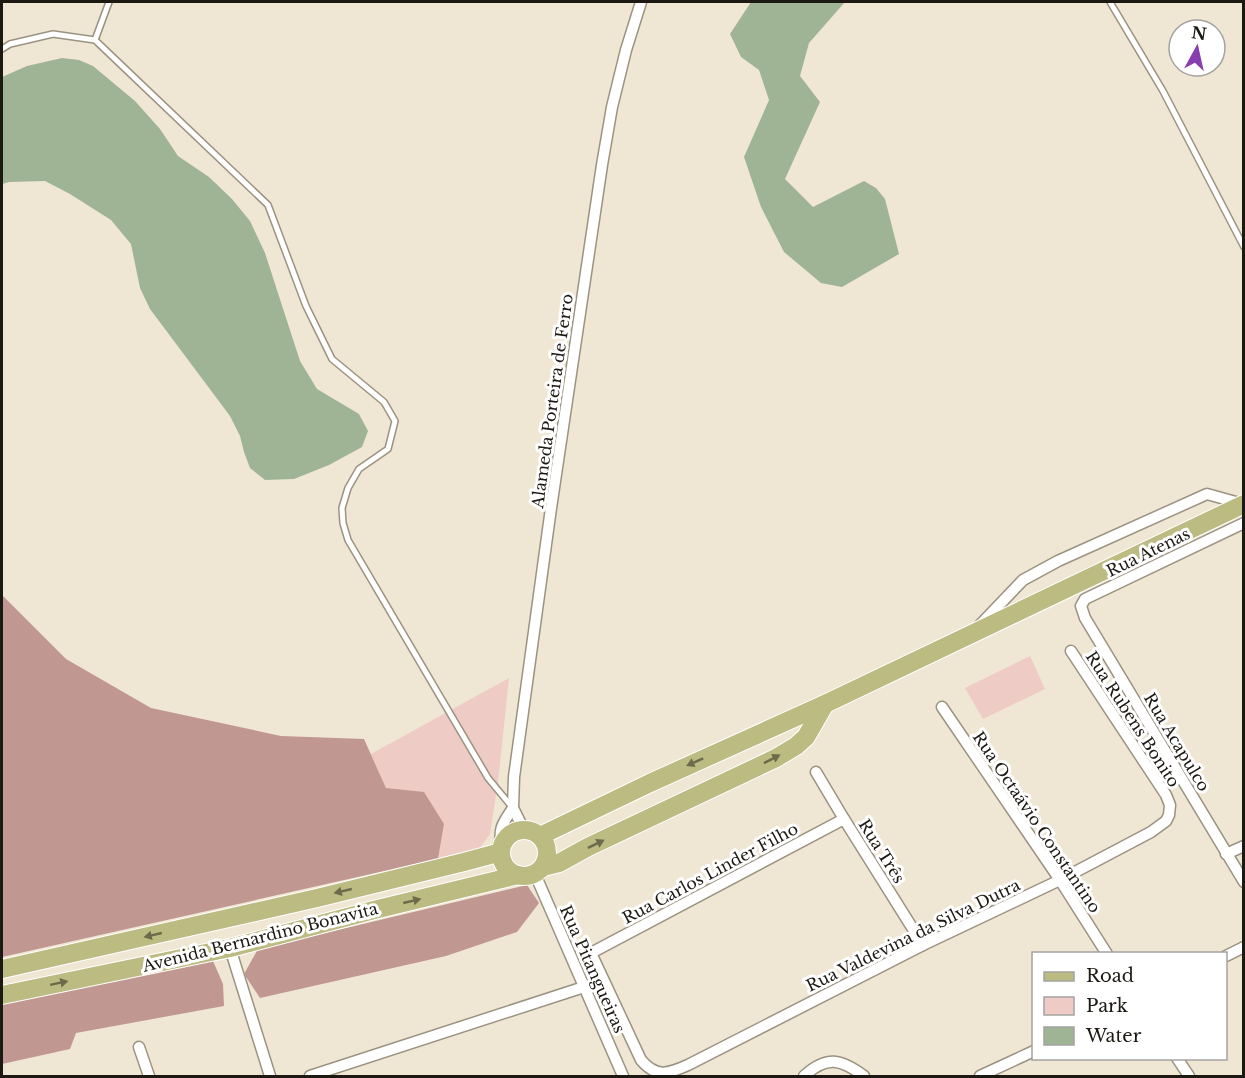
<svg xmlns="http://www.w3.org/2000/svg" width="1245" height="1078" viewBox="0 0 1245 1078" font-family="'Libre Baskerville',serif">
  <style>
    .green { fill: #eecbc4 }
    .forest { fill: #c19891 }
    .water { fill: #9fb494 }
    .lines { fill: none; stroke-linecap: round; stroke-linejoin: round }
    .lane-casing { stroke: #9b9382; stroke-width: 8 }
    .street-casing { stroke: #9b9382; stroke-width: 13 }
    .primary-casing { stroke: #fff; stroke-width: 20 }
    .lane { stroke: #fff; stroke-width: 5 }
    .street { stroke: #fff; stroke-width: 10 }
    .primary { stroke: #bbbb82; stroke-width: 18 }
    .oneway { fill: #6c6a4a }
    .labels { text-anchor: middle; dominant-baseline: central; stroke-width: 6; stroke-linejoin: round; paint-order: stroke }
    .street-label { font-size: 16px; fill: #1c1913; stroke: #fff }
  </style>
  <rect width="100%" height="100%" fill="#f0e6d4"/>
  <g class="green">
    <path d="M1030,656L1045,689L983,719L965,688Z"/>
    <path d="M509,678L498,782L490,834L479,849L438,859L444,824L386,788L371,754Z"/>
  </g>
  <g class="forest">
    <path d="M2,595L66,659L151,708L281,736L364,739L386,788L424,792L444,824L438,859L2,957Z"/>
    <path d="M527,885L539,903L517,932L446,956L260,998L244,974L258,949Z"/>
    <path d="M213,961L223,984L224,1006L76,1033L70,1049L2,1064V1004Z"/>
  </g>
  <g class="water">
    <path d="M751,2H845L809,43L800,76L820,102L785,179L813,207L864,181L876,188L885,199L899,254L842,287L821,283L784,252L761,207L744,157L769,100L759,70L741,57L730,34Z"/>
    <path d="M62,58L79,60L93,66L135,101L160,129L178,156L209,177L232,199L250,221L265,253L300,361L317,389L359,414L368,431L362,447L329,465L294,479L265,480L250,468L244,452L240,436L230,416L150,309L140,288L131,244L111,220L70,194L45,181L9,182L2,184V77L27,66Z"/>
  </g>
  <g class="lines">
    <defs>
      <g id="lane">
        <path d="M1110,2L1163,91L1244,247"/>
        <path d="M95,40L109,2"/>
        <path d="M2,49L10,44L53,34L95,40L268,205L306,306L332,359L384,402L395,421L388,449L359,469L348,488L342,508L343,523L348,540L488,778L512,807"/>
      </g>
      <g id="street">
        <path d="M1244,523L1085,599L1081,606L1085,618L1244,882"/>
        <path d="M980,625L1023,580L1058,561L1207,494L1243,504"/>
        <path d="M942,707L1060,880L1107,954"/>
        <path d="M816,772L844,819L923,945"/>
        <path d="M844,819L591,953L641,1060C656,1078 668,1074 688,1065L923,945L1060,880L1151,832L1166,821L1169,815L1170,805L1166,795L1071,651"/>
        <path d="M524,830L513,808L514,777L551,508L602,165L612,107L626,50L641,2"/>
        <path d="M502,848C498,829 502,824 513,808"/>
        <path d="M1226,854L1244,846"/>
        <path d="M535,874L623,1076"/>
        <path d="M230,948L270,1076"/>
        <path d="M1226,956L1244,947"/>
        <path d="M139,1047L149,1076"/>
        <path d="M1177,1058L1189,1076"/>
        <path d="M310,1076L584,987"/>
        <path d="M804,1076C827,1055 841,1059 864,1076"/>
        <path d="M980,1076L1034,1051"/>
      </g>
      <g id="primary">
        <circle cx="524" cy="853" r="23"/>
        <path d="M540,836L650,783L825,704L1244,504"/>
        <path d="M543,867L559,863L588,847L776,758L796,746L806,737L825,704"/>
        <path d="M2,969L317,898L464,862L501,852"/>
        <path d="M2,995L230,948L374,910L518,875"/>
      </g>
    </defs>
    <use href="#lane" class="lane-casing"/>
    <use href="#street" class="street-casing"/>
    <use href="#primary" class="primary-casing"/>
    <use href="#lane" class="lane"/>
    <use href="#street" class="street"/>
    <use href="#primary" class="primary"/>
  </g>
  <defs><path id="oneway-solid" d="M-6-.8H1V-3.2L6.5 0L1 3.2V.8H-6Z" transform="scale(1.5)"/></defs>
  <g class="oneway">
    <use href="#oneway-solid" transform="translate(772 759) rotate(-27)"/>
    <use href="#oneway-solid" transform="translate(695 762) rotate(156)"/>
    <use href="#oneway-solid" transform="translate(596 844) rotate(-26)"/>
    <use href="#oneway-solid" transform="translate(343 891) rotate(167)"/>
    <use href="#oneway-solid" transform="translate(412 901) rotate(-13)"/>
    <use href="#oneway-solid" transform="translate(153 935) rotate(167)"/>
    <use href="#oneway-solid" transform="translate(59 983) rotate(-12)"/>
  </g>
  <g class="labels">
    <g class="street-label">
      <text transform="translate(552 401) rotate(-82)">Alameda Porteira de Ferro</text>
      <text transform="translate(1148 552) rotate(-26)">Rua Atenas</text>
      <text transform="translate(1133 719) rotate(57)">Rua Rubens Bonito</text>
      <text transform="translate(1177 742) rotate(59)">Rua Acapulco</text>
      <text transform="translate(1037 822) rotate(56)">Rua Octaávio Constantino</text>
      <text transform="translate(882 851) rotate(58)">Rua Três</text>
      <text transform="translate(710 873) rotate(-28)">Rua Carlos Linder Filho</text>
      <text transform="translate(913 935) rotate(-26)">Rua Valdevina da Silva Dutra</text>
      <text transform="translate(260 937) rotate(-14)">Avenida Bernardino Bonavita</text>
      <text transform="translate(593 969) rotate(66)">Rua Pitangueiras</text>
    </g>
  </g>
  <rect width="1245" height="1078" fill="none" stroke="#1c1913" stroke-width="6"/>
  <rect x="1032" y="952" width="195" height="108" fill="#ffffff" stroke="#a4a3a1" stroke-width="1.5"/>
  <rect x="1044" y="972" width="30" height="9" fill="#bbbb82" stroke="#a4a3a1" stroke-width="1.5"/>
  <text x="1086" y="982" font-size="18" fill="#1c1913">Road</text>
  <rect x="1044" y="997" width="30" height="18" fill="#eecbc4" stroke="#a4a3a1" stroke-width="1.5"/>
  <text x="1086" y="1012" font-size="18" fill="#1c1913">Park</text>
  <rect x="1044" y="1027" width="30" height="18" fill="#9fb494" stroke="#a4a3a1" stroke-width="1.5"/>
  <text x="1086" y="1042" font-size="18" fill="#1c1913">Water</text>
  <g transform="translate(1197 48) rotate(8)"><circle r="28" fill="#ffffff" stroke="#a4a3a1" stroke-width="1.5"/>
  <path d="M0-4.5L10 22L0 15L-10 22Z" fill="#893eaf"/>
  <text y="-9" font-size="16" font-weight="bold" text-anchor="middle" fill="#1c1913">N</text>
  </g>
</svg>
